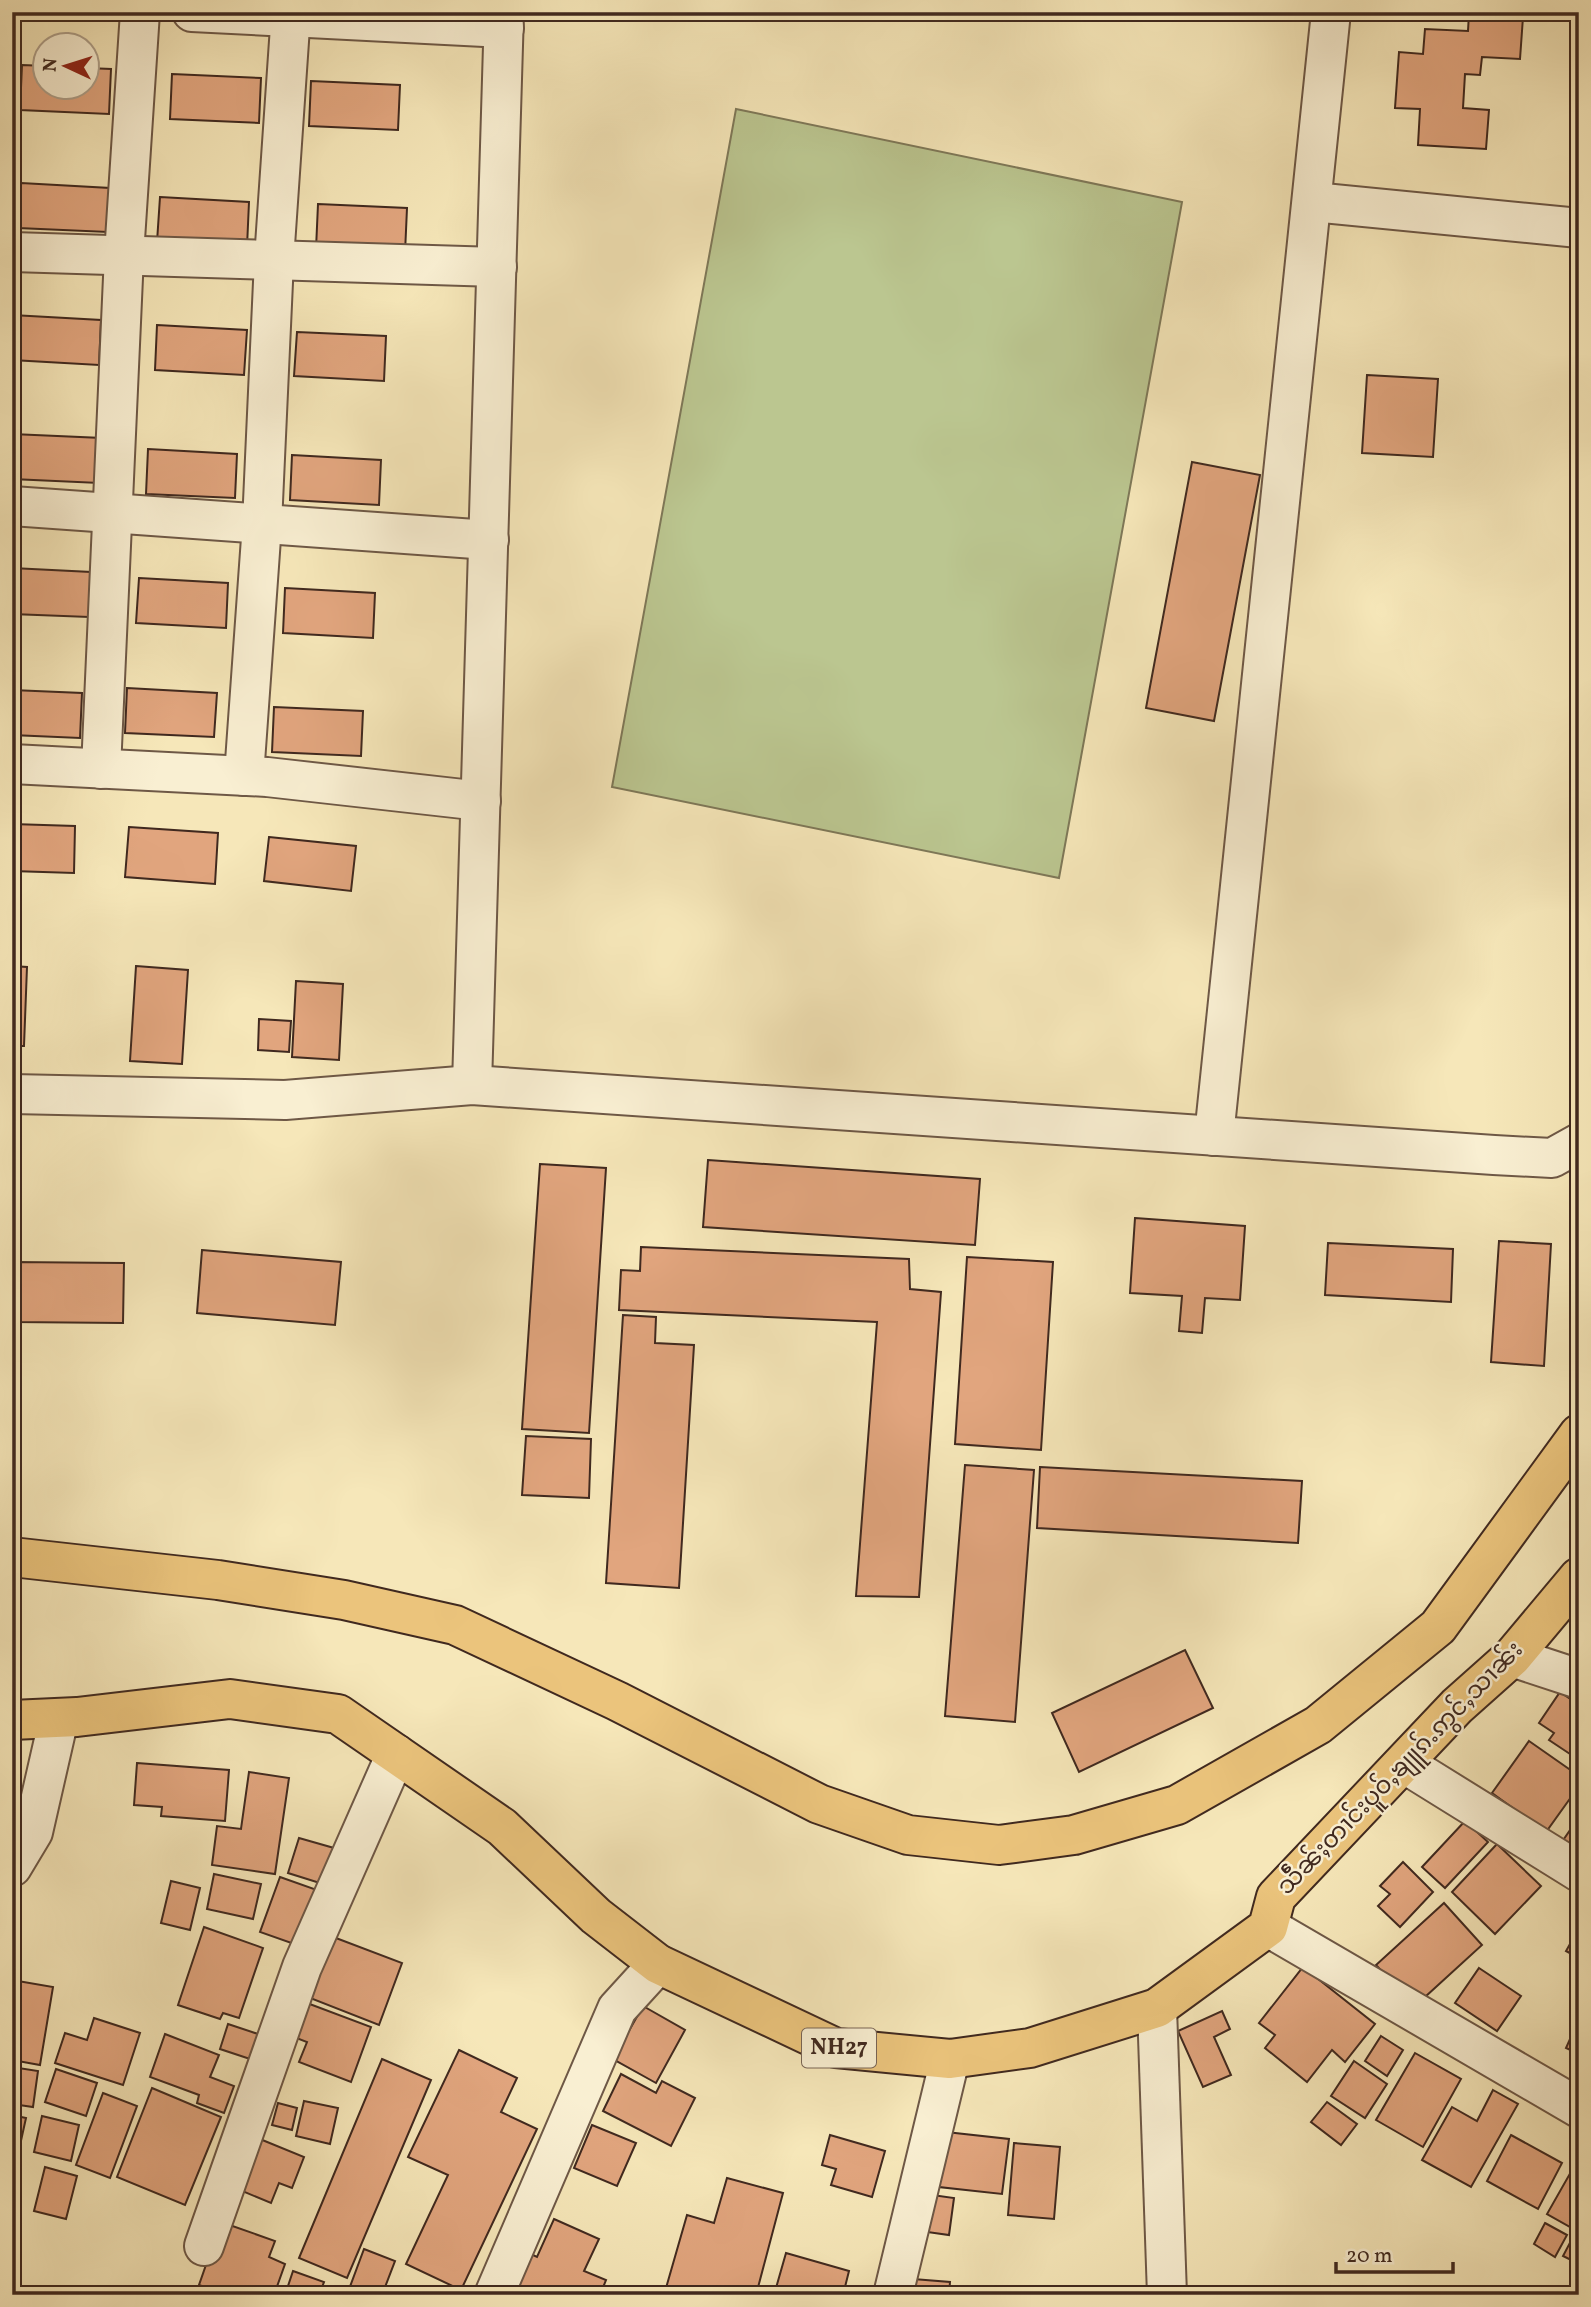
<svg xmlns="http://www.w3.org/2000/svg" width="1591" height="2307" viewBox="0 0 1591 2307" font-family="Vollkorn,'Noto Sans Myanmar',serif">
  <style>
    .green { fill: #bbc690; stroke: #7e7858; stroke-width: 2 }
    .building { fill: #e1a57e; stroke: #40291f; stroke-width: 2 }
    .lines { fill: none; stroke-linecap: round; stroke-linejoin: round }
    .minor-casing { stroke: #6e5846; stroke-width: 42 }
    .highway-casing { stroke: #40291f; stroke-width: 42 }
    .minor { stroke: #f9efd2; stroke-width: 38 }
    .highway { stroke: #ebc47c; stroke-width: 38 }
    .labels { text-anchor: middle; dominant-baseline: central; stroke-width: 5; stroke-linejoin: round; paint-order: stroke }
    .shield { fill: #f9efd2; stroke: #786455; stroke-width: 2 }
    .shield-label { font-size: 23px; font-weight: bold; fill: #40291f }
    .street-label { font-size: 24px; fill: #40291f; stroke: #f9efd2 }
  </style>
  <rect width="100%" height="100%" fill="#f6e7b9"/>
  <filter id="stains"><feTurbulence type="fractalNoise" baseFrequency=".00286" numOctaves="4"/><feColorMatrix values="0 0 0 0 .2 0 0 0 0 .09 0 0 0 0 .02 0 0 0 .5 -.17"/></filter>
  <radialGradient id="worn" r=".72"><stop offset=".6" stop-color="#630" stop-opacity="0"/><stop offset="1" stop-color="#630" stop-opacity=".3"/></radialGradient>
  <path class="green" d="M736,109L1182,202L1059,878L612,787Z"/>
  <g class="building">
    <path d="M1469,13L1523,17L1520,59L1482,57L1480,75L1465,74L1463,108L1489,110L1486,149L1418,145L1420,109L1395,108L1399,52L1423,54L1425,29L1468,31Z"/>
    <path d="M22,65L46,66V88H88V68L111,69L109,114L20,110Z"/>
    <path d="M172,74L261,78L259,123L170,119Z"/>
    <path d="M311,81L400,85L398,130L309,126Z"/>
    <path d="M21,183L110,188L108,232L18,228Z"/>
    <path d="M160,197L249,202L247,247L157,242Z"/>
    <path d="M318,204L407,208L405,253L316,249Z"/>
    <path d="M12,315L101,320L99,365L12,360Z"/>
    <path d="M157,325L247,330L244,375L155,370Z"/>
    <path d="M297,332L386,336L384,381L294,376Z"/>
    <path d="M1367,375L1438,379L1433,457L1362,453Z"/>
    <path d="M12,434L102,438L99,483L12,479Z"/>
    <path d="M148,449L237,454L235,498L146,494Z"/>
    <path d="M292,455L381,460L379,505L290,500Z"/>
    <path d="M1192,462L1260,475L1214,721L1146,708Z"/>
    <path d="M12,568L91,572L89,617L12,614Z"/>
    <path d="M139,578L228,583L226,628L136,623Z"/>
    <path d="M285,588L375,593L373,638L283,633Z"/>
    <path d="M127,688L217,693L214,737L125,733Z"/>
    <path d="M12,690L82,693L80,738L12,735Z"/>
    <path d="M274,707L363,711L361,756L272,752Z"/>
    <path d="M12,824L75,826L74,873L12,871Z"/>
    <path d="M129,827L218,833L215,884L125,877Z"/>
    <path d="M269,837L356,846L351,891L264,881Z"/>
    <path d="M12,966L27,967L24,1046H12Z"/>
    <path d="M136,966L188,970L182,1064L130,1061Z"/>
    <path d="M296,981L343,984L339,1060L292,1057Z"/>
    <path d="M259,1019L291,1021L289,1052L258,1050Z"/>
    <path d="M708,1160L980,1179L975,1245L703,1227Z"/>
    <path d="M540,1164L606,1168L589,1433L522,1429Z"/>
    <path d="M1135,1218L1245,1226L1240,1300L1205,1298L1202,1333L1179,1331L1182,1296L1130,1293Z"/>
    <path d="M1499,1241L1551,1244L1544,1366L1491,1362Z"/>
    <path d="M1328,1243L1453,1249L1451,1302L1325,1295Z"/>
    <path d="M641,1247L909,1259L910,1289L941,1292L919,1597L856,1596L877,1322L619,1310L621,1270L640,1271Z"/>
    <path d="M202,1250L341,1262L335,1325L197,1313Z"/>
    <path d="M967,1257L1053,1262L1041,1450L955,1444Z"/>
    <path d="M12,1262L124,1263L123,1323L12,1322Z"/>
    <path d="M623,1315L656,1317L655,1343L694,1345L679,1588L606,1583Z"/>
    <path d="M526,1436L591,1439L589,1498L522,1495Z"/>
    <path d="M965,1465L1034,1470L1015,1722L945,1716Z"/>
    <path d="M1040,1467L1302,1481L1298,1543L1037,1528Z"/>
    <path d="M1185,1650L1213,1708L1079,1772L1052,1713Z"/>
    <path d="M1560,1692L1579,1705V1760L1549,1740L1554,1733L1539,1723Z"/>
    <path d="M1529,1741L1579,1776V1786L1546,1832L1492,1793Z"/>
    <path d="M137,1763L229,1770L225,1821L161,1816L162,1807L134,1805Z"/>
    <path d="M249,1772L289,1778L275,1874L212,1865L217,1826L241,1829Z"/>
    <path d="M1579,1817V1868L1555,1852Z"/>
    <path d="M1465,1821L1488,1842L1445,1888L1422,1867Z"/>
    <path d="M299,1838L334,1848L323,1884L288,1873Z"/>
    <path d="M1497,1844L1541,1886L1495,1934L1452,1892Z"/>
    <path d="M1403,1862L1433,1892L1400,1927L1378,1906L1390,1894L1380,1886Z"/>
    <path d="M214,1874L261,1884L253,1919L207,1909Z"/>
    <path d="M280,1877L317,1890L297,1945L260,1932Z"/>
    <path d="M171,1881L200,1888L190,1930L161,1923Z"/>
    <path d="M1444,1903L1482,1945L1414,2007L1376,1965Z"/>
    <path d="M204,1927L263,1948L239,2018L223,2013L220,2019L178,2005Z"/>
    <path d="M1579,1928V1958L1566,1951Z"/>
    <path d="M328,1935L402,1963L379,2025L305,1996Z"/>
    <path d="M1303,1967L1375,2024L1345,2062L1332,2050L1307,2082L1265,2048L1275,2035L1259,2023Z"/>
    <path d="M1479,1968L1521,1996L1497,2031L1455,2003Z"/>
    <path d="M12,1980L53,1987L40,2065L12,2060Z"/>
    <path d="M299,2000L371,2027L351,2082L299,2062L307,2042L286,2034Z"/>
    <path d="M643,2006L685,2030L656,2083L613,2059Z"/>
    <path d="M1222,2011L1230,2029L1214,2037L1231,2075L1203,2087L1178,2031Z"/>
    <path d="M94,2018L140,2033L123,2085L55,2063L65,2033L87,2040Z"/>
    <path d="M1579,2019V2054L1566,2048Z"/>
    <path d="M228,2024L261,2035L253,2060L220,2049Z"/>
    <path d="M165,2034L219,2055L210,2077L234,2086L224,2113L197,2103L199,2095L150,2077Z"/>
    <path d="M1381,2036L1403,2050L1387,2076L1365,2061Z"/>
    <path d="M459,2050L517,2078L501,2112L537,2129L461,2290L406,2264L448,2175L408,2157Z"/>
    <path d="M1415,2053L1461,2079L1423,2147L1376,2120Z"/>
    <path d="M382,2059L431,2080L347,2278L299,2258Z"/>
    <path d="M1354,2061L1387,2084L1365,2118L1331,2096Z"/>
    <path d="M12,2067L38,2071L33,2107L12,2104Z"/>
    <path d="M56,2069L97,2083L86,2116L45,2102Z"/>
    <path d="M621,2074L656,2093L662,2081L695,2098L671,2146L603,2111Z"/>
    <path d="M152,2088L221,2117L185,2205L117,2177Z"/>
    <path d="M1493,2090L1518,2104L1471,2187L1422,2160L1452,2107L1477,2121Z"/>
    <path d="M103,2093L137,2106L110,2178L76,2165Z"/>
    <path d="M304,2101L338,2108L330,2144L296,2136Z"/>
    <path d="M1327,2102L1357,2124L1341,2145L1311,2122Z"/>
    <path d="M278,2103L297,2108L292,2130L272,2125Z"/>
    <path d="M12,2115L26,2118L17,2159L12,2157Z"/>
    <path d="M42,2116L79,2125L71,2161L34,2152Z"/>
    <path d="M592,2125L636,2143L617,2186L574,2168Z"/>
    <path d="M946,2132L1009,2139L1002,2194L939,2187Z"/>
    <path d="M830,2135L885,2151L872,2197L831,2185L836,2169L822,2165Z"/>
    <path d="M1511,2135L1562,2163L1538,2209L1487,2181Z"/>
    <path d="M255,2137L304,2157L292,2188L279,2183L271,2203L235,2188Z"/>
    <path d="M1014,2143L1060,2147L1054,2219L1008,2215Z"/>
    <path d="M45,2167L77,2176L66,2219L34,2211Z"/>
    <path d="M1572,2170L1579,2174V2232L1547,2214Z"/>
    <path d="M727,2178L783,2193L756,2295H689L666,2288L687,2215L714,2223Z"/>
    <path d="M925,2194L954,2198L949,2235L920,2231Z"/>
    <path d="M554,2219L599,2239L584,2271L606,2280L600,2295H513L531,2254L537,2257Z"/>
    <path d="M221,2222L275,2241L269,2257L285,2264L274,2295H226L199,2285Z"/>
    <path d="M1545,2223L1567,2235L1555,2257L1534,2244Z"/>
    <path d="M1573,2237L1579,2240V2264L1563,2256Z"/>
    <path d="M364,2249L395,2261L382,2295L348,2292Z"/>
    <path d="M786,2253L849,2271L843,2295H774Z"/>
    <path d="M293,2271L324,2282L319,2295H285Z"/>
    <path d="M913,2279L950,2282L949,2295H912Z"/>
    <path d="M1090,2287L1117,2288V2295H1089Z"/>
  </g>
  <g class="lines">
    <defs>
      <g id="minor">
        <path d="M192,12L504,28"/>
        <path d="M1313,202L1579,228"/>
        <path d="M12,252L497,267"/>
        <path d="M12,506L489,540"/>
        <path d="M12,764L267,777L481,801"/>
        <path d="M101,769L124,255L140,12"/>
        <path d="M244,776L262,524L274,260L291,12"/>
        <path d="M472,1085L504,12"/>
        <path d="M12,1094L285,1100L472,1085L1494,1155L1552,1158L1579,1143"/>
        <path d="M1214,1136L1331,12"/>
        <path d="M1512,1657L1579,1679"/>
        <path d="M1405,1764L1579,1872"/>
        <path d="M12,1867L33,1832L59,1718"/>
        <path d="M1268,1927L1579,2108"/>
        <path d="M1157,2008L1167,2295"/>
        <path d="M204,2246L302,1967L396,1754"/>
        <path d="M494,2295L617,2009L658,1964"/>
        <path d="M893,2295L950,2059"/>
      </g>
      <g id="highway">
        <path d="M12,1557L218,1580L344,1600L455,1625L617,1701L819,1804L908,1835L999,1845L1074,1835L1177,1805L1318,1725L1438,1627L1579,1434"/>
        <path d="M12,1720L77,1717L230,1699L338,1714L502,1827L596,1916L658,1964L836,2048L950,2059L1030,2048L1157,2008L1268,1927L1276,1897L1457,1706L1512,1657L1579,1577"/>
      </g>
    </defs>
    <use href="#minor" class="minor-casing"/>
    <use href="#highway" class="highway-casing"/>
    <use href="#minor" class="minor"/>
    <use href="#highway" class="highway"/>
  </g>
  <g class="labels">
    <rect class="shield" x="802" y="2028.5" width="74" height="39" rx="5"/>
    <g class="shield-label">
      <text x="839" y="2048">NH27</text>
    </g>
    <g class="street-label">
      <text transform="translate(1401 1769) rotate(-46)">သဵႅၼ်ႈတၢင်းပူဝ်ႇၶျူၵ်ႉဢွင်ႇသၢၼ်း</text>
    </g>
  </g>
  <rect width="1591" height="2307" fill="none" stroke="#f6e7b9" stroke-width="42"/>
  <rect x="14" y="14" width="1563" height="2279" fill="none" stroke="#40291f" stroke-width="3.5"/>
  <rect x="21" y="21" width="1549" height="2265" fill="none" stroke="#40291f" stroke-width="2"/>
  <g transform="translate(66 66) rotate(274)"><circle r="33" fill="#f9efd2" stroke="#afa08a" stroke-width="2"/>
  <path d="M0-5L12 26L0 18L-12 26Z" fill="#8f2418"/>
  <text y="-10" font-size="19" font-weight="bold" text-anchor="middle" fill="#40291f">N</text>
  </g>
  <path d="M1336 2262v10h117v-10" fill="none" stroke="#40291f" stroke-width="3.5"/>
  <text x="1346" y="2262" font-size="21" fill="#40291f" stroke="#f9efd2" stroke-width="5" paint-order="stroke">20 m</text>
  <rect width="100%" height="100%" filter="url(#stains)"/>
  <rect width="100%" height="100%" fill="url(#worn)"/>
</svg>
